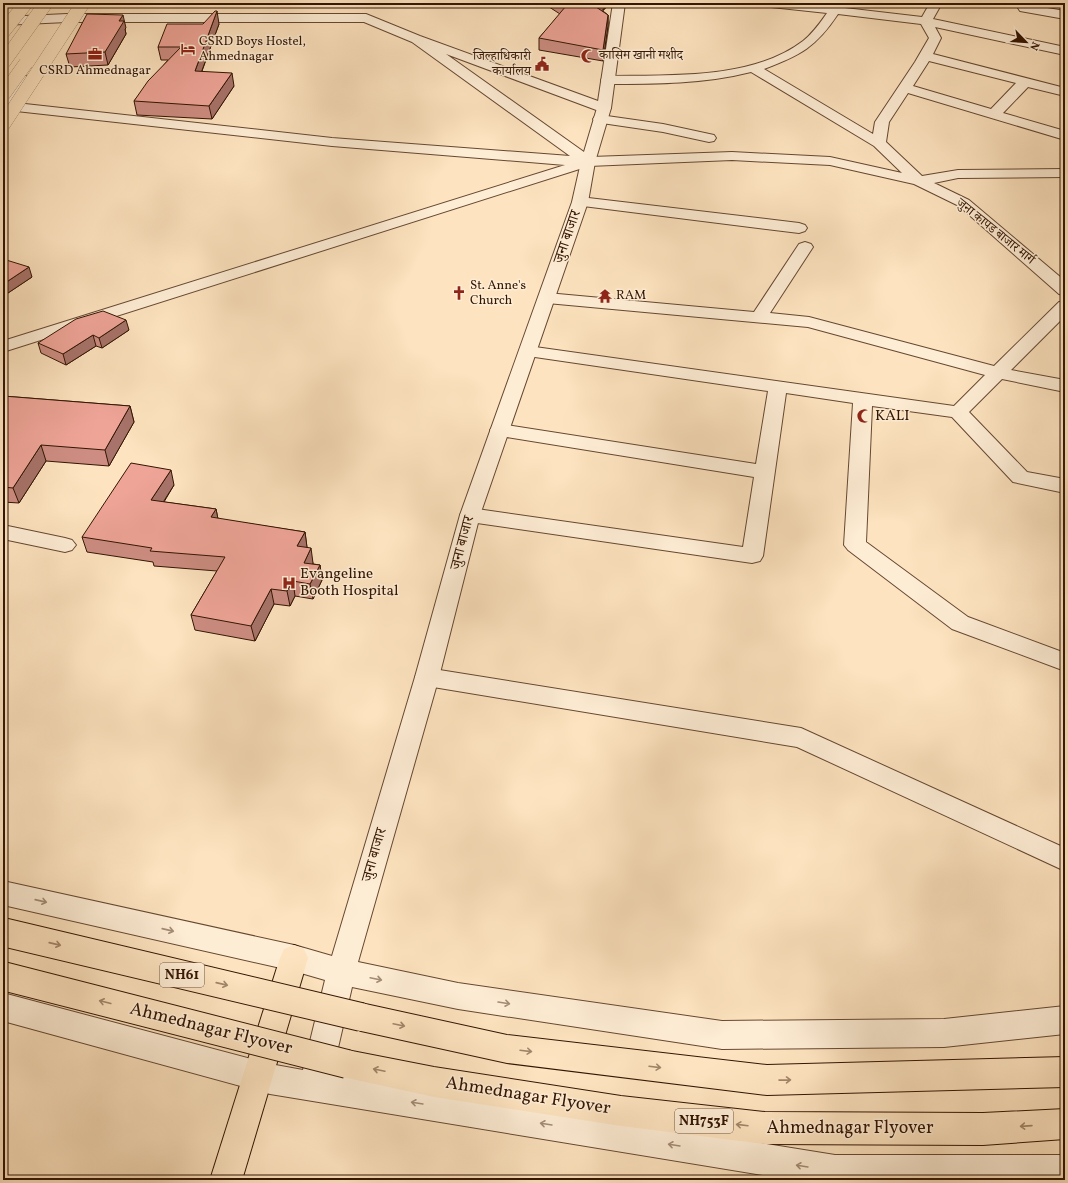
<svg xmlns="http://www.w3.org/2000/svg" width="1068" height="1183" viewBox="0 0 1068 1183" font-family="Vollkorn,'Noto Serif Devanagari',serif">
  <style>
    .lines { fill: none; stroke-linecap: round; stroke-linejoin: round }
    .minor-casing { stroke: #664831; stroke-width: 2 }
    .tertiary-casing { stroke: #664831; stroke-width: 2 }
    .primary-casing { stroke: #331502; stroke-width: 2 }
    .trunk-casing { stroke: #331502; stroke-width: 2 }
    .minor { fill: #feedd5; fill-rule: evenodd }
    .tertiary { fill: #feedd5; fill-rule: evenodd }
    .primary { fill: #fde3bf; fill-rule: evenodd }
    .trunk { fill: #fde3bf; fill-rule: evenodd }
    .trunk-bridge-far1-casing { stroke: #331502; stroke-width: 14; stroke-linecap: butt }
    .trunk-bridge-casing { stroke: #331502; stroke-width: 30; stroke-linecap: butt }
    .trunk-bridge-far1 { stroke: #fde3bf; stroke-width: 14 }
    .trunk-bridge { stroke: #fde3bf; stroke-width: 28 }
    .wall { fill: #cd8d82; stroke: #331502 }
    .shaded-wall { fill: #a7736a; stroke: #331502 }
    .building { fill: #eea497; stroke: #331502 }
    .oneway { stroke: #a38c76 }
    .oneway2 { stroke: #a2866a }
    .labels { text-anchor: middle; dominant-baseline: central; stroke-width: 3; stroke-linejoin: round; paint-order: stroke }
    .far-poi-label { font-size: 13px; fill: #331502; stroke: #feedd5; text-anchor: start }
    .far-street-label { font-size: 13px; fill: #331502; stroke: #feedd5 }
    .shield { fill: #feedd5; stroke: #705641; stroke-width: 1 }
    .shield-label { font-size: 14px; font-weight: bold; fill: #331502 }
    .street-label { font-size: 15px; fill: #331502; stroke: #feedd5 }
    .poi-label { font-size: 15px; fill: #331502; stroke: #feedd5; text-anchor: start }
    .near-street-label { font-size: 18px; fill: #331502; stroke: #feedd5 }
  </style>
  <rect width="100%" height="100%" fill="#fde3bf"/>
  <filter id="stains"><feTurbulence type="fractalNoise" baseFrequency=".005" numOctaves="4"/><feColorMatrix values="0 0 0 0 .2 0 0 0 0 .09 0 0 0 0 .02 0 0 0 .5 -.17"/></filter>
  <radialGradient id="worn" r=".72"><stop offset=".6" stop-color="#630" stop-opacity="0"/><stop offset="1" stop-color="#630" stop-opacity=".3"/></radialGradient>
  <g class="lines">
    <defs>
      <g id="minor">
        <path d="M765,3H802L922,17L930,3H942L933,19L1065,47V55L935,27L941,38L933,54L1065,88V96L1028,87L1003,113L1065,131V140L908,93L889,122L886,142L922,176L958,170L1065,169V177L958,178L934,183L969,200L1065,281V295L1059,294L959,206L914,184L830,165L732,160L589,166L3,352V341L565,165L332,146L7,110L3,109V103L7,102L332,138L570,156L412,42L364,22H67L3,25V17L67,14H366L420,36L609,105L611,108L609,111H599L446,54L591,157L732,152L830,157L902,173L874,146L751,72C704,84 656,84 608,84L603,83L601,80L603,77L608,76C669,75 752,80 803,41C813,33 820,23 827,13L771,7ZM838,14L921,24L929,38L915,62L875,122L873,134L764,69C801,55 816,47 838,14ZM929,61L1016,83L991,109L913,86Z"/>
        <path d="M1024,4L1065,11V19L1020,11L1018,8L1020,5Z"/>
        <path d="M600,115L663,124L714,135L716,138L714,141L709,142L663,132L595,122L593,119L595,116Z"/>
        <path d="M580,197L799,223L805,225L807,228L805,231L799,233L575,205L572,202L575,199Z"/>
        <path d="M805,242L811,244L813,247L770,313L809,317L994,366L1059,302L1065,301V316L1011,370L1065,380V392L1002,379L969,412L1027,472L1065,479V493L1013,482L952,417L872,406L866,542L968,617L1065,653V671L952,629L848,550L844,545L853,403L786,393L763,556L760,561L752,563L470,522L463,520L460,515L463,510L470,508L743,547L754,477L500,436L493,434L490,430L493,426L500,424L756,464L768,391L528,356L522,355L519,351L522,347L528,346L954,406L985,375L808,327L547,303L541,302L538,298L541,294L547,293L754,312L799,244Z"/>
        <path d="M3,525L65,538L72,540L76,545L72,550L65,552L3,539Z"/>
        <path d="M427,668L801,728L1065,848V871L797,747L427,686L419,683L415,677L419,671Z"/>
      </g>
      <g id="tertiary">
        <path d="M613,3H625L611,108L595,162L588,202L480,515L439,677L358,962L458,983L722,1021L944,1019L1065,1006V1034L944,1047L722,1049L458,1009L352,987L332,1074L835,1155H1065V1180H793L270,1094L3,1021V993L270,1064L303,1070L325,980L294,971L3,905V881L294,945L332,956L415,677L460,515L572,202L581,162L597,108Z"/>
        <path d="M25,76L30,77L32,80L8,115L3,116V102L20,77Z"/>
      </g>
      <path id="primary" d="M294,945L304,949L308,958L242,1180H210L280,958L284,949Z"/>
      <g id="trunk">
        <path d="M361,1003L507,1035L767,1065L1065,1057V1087L767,1095L507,1063L361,1031L351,1027L346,1017L351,1007Z"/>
        <path d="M347,1050L434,1067L621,1096L765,1112L983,1113L1065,1109V1139L983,1145L765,1144L621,1126L434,1097L347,1078L336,1074L332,1064L336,1054Z"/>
      </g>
    </defs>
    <use href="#minor" class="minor-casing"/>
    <use href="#tertiary" class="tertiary-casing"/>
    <use href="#primary" class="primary-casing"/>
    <use href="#trunk" class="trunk-casing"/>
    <use href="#minor" class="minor"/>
    <use href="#tertiary" class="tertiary"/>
    <use href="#primary" class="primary"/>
    <use href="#trunk" class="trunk"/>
    <defs>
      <g id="trunk-bridge-far1">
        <path d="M3,32L26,3"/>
        <path d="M3,63L46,3"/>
        <path d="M3,95L26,63"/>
        <path d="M3,125L83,3"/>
      </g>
      <g id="trunk-bridge">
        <path d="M3,932L361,1017"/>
        <path d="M3,976L347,1064"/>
      </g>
    </defs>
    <use href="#trunk-bridge-far1" class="trunk-bridge-far1-casing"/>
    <use href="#trunk-bridge" class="trunk-bridge-casing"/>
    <use href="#trunk-bridge-far1" class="trunk-bridge-far1"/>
    <use href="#trunk-bridge" class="trunk-bridge"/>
  </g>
  <g class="wall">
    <path d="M543,3H605V9H603V11L608,15V26L603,61L539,50V38L560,14Z"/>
    <path d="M219,24L202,71L234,86L212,119L137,115L134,101L168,60H161L158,47Z"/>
    <path d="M126,28L125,29L126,34L108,65L70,67L66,54Z"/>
    <path d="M3,259L32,277L8,293L3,292Z"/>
    <path d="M129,330L102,348L96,346L66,365L41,353L38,343Z"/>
    <path d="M3,396L130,406L134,422L109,466L46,461L19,503L3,502Z"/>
    <path d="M174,485L164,502L216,509L218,519L305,532L307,548L313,563V564L320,565L322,580L313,599L295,596L290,606L274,604L255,641L195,630L191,615L217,571L154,566L153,562L87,552L82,537Z"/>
  </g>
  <g class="shaded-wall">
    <path d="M595,3H605V9H603V17L596,18Z"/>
    <path d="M217,11L219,24L197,84L195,71Z"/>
    <path d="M123,15L126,28L125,29L126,34L108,65L105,52L119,21Z"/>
    <path d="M608,15V26L603,61V50Z"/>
    <path d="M232,73L234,86L212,119L209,106Z"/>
    <path d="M29,267L32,277L8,293L5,283Z"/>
    <path d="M126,320L129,330L102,348L99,338Z"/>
    <path d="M93,335L96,346L66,365L63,354Z"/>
    <path d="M130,406L134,422L109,466L105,450Z"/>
    <path d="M41,445L46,461L19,503L13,488Z"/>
    <path d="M171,470L174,485L155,515L151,500Z"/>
    <path d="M216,509L219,524L211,517Z"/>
    <path d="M305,532L307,547L300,561L297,546Z"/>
    <path d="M311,548L313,563L307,578L304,563Z"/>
    <path d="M320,565L322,580L313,599L310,584Z"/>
    <path d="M293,581L295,596L290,606L287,591Z"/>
    <path d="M271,589L274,604L255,641L251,626Z"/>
  </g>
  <g class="building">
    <path d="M561,3H600L604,5L596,7L608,15L603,50L539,38L566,6Z"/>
    <path d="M215,11H217L195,71L232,73L209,106L134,101L148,81L181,47H158L167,24H203Z"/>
    <path d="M87,14L123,15L119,21H124L105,52L66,54Z"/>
    <path d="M3,259L29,267L5,283H3Z"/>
    <path d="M103,311L126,320L99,338L93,335L63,354L38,343L76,319Z"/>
    <path d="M3,396L130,406L105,450L41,445L13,488L3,487Z"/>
    <path d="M131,463L171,470L151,500L216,509L211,517L305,532L297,546L311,548L304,563L320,565L310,584L293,581L287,591L271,589L251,626L191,615L225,557L150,551L152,548L82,537Z"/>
  </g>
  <defs><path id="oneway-shaft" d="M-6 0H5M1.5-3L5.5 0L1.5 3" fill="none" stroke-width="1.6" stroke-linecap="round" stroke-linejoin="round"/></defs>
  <g class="oneway">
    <use href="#oneway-shaft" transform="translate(41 901) rotate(13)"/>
    <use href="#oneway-shaft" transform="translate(168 930) rotate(13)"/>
    <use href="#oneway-shaft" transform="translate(376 979) rotate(12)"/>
    <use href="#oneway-shaft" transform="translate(504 1003) rotate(9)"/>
    <use href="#oneway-shaft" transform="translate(417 1103) rotate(-171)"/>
    <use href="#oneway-shaft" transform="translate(546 1124) rotate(-171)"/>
    <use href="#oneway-shaft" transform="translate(674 1145) rotate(-171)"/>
    <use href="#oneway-shaft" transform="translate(802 1166) rotate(-171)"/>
  </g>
  <g class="oneway2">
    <use href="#oneway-shaft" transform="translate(55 944) rotate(13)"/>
    <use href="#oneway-shaft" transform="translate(222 984) rotate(13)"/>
    <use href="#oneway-shaft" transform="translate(105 1002) rotate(-166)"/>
    <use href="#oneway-shaft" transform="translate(399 1025) rotate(12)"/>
    <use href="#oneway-shaft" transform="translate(526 1051) rotate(7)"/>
    <use href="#oneway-shaft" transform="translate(655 1067) rotate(7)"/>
    <use href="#oneway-shaft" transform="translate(379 1070) rotate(-168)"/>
    <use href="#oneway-shaft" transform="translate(785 1080) rotate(-1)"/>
    <use href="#oneway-shaft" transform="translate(742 1125) rotate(-173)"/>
    <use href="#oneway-shaft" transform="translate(1026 1126) rotate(176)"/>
  </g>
  <defs>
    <symbol id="hotel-bare" viewBox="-9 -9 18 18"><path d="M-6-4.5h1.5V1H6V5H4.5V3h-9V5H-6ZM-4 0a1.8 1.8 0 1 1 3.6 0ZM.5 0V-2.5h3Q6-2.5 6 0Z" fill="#8f2418" stroke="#feedd5" stroke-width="2.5" paint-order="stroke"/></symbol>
    <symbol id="office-bare" viewBox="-9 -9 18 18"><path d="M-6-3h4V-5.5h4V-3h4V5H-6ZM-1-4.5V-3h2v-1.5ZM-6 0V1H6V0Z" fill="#8f2418" stroke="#feedd5" stroke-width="2.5" paint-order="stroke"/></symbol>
    <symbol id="mosque-bare" viewBox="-9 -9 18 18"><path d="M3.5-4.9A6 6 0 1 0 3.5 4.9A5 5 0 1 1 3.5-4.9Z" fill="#8f2418" stroke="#feedd5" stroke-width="2.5" paint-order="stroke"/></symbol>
    <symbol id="civic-bare" viewBox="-9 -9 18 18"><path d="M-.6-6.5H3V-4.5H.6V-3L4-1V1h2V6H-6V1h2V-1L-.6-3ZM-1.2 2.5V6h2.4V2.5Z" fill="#8f2418" stroke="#feedd5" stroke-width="2.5" paint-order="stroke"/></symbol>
    <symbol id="church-bare" viewBox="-9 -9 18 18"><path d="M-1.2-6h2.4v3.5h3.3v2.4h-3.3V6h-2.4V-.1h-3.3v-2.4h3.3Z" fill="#8f2418" stroke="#feedd5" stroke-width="2.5" paint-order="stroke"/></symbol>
    <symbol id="temple-bare" viewBox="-9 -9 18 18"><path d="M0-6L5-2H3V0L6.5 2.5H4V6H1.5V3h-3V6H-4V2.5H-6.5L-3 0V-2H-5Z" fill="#8f2418" stroke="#feedd5" stroke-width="2.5" paint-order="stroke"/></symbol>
    <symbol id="hospital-bare" viewBox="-9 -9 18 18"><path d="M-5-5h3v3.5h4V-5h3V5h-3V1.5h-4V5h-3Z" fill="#8f2418" stroke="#feedd5" stroke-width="2.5" paint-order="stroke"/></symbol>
  </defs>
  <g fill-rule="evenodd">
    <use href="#hotel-bare" x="178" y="39" width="20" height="20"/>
    <use href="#office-bare" x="85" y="44" width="20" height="20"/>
    <use href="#mosque-bare" x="578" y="46" width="20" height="20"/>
    <use href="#civic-bare" x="532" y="54" width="20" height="20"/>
    <use href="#church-bare" x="449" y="283" width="20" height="20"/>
    <use href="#temple-bare" x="595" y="286" width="20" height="20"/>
    <use href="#mosque-bare" x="854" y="406" width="20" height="20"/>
    <use href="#hospital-bare" x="279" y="573" width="20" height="20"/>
  </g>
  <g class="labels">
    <g class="far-poi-label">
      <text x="199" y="42">CSRD Boys Hostel,<tspan x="199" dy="15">Ahmednagar</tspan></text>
      <text x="599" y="56">कासिम खानी मशीद</text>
      <text x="531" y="57" text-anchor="end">जिल्हाधिकारी<tspan x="531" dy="15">कार्यालय</tspan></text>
      <text x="95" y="71" text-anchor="middle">CSRD Ahmednagar</text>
      <text x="470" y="286">St. Anne's<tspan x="470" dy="15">Church</tspan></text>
      <text x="616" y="296">RAM</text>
    </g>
    <g class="far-street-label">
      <text transform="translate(995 232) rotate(39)">जुना कापड बाजार मार्ग</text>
    </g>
    <g class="shield">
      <rect x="160" y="963" width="44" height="24" rx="3"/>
      <rect x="675" y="1109" width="58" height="24" rx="3"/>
    </g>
    <g class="shield-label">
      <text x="182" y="975">NH61</text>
      <text x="704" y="1121">NH753F</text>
    </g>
    <g class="street-label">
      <text transform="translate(568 237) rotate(-71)">जुना बाजार</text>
      <text transform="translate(463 543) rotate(-75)">जुना बाजार</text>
      <text transform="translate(375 855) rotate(-74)">जुना बाजार</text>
    </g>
    <g class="poi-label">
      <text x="875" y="416">KALI</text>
      <text x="300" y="574">Evangeline<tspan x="300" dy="17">Booth Hospital</tspan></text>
    </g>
    <g class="near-street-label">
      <text transform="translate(211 1029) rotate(14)">Ahmednagar Flyover</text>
      <text transform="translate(528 1096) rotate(9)">Ahmednagar Flyover</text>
      <text x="850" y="1128">Ahmednagar Flyover</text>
    </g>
  </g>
  <rect width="1068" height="1183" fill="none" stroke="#fde3bf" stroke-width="16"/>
  <rect x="4" y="4" width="1060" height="1175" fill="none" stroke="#331502" stroke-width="2"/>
  <rect x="8" y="8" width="1052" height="1167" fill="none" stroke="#331502"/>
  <g transform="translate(1026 42) rotate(115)" stroke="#feedd5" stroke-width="3" paint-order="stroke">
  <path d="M0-3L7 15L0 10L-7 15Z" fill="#331502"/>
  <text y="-6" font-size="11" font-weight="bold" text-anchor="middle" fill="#331502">N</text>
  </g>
  <rect width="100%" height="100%" filter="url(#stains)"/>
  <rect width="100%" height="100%" fill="url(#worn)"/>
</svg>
